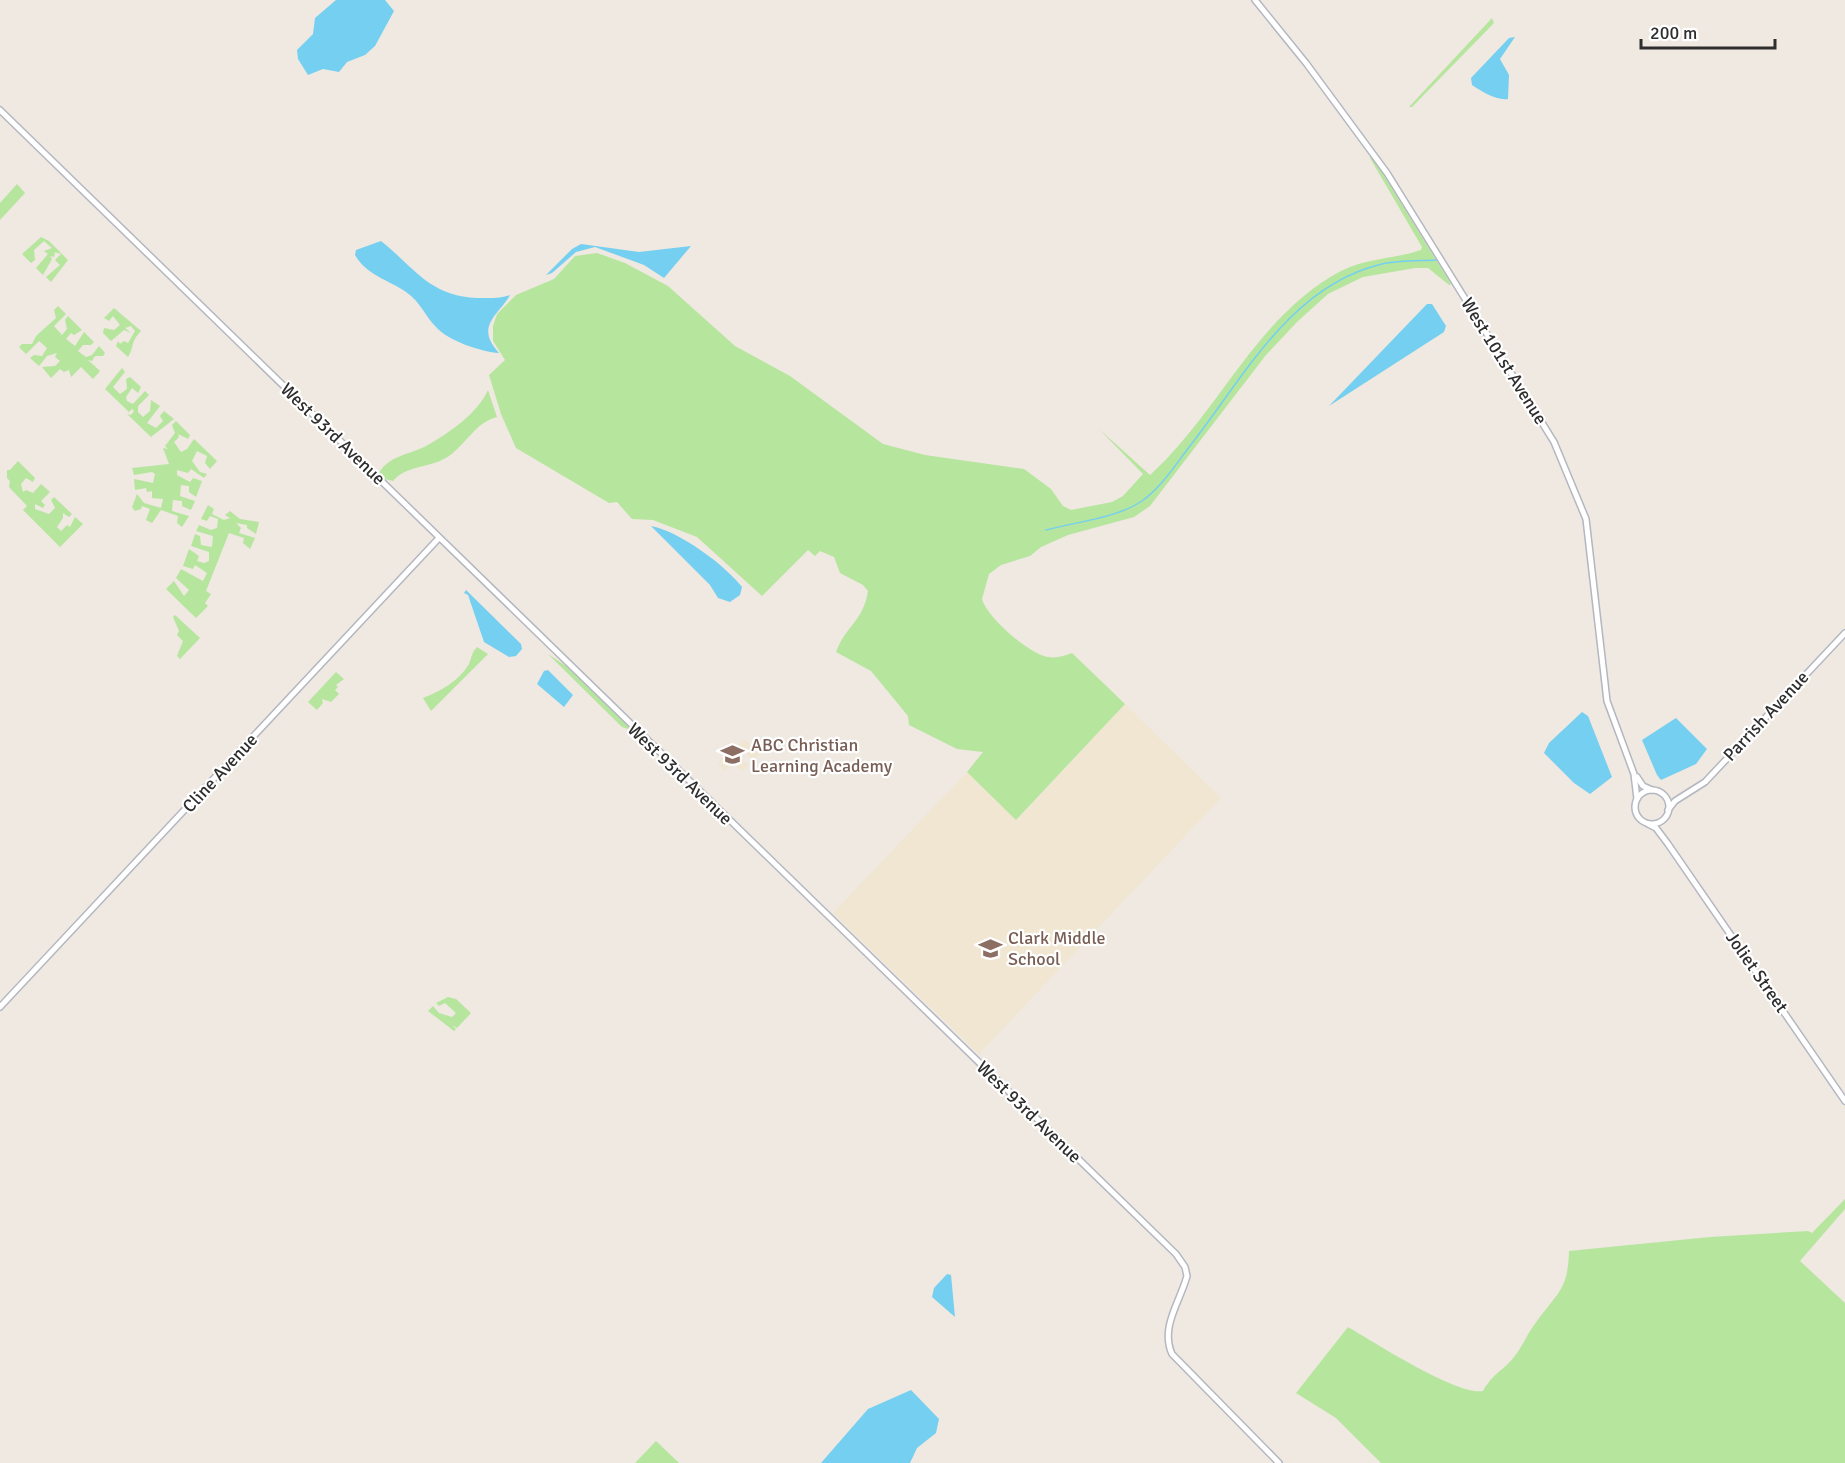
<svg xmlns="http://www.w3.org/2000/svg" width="1845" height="1463" viewBox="0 0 1845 1463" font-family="Signika,sans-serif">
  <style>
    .education { fill: #f0e6d1 }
    .green { fill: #b6e59e }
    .water { fill: #75cff0 }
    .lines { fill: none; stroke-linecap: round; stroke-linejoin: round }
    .stream { stroke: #75cff0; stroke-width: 1.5 }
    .minor-casing { stroke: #b4b7c1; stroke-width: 8 }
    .minor { stroke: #fff; stroke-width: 5 }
    .labels { text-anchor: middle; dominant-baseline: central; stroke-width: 4.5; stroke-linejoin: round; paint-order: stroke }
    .street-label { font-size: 18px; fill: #2e2e2e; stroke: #fff }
    .education-label { font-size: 18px; fill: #785e54; stroke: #fff; text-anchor: start }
  </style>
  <rect width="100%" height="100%" fill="#efe9e1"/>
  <g class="education">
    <path d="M1125,704L1221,798L979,1054L833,913L967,772L1017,820Z"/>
    <path d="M744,739L759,754L753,760L744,751L739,756L748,765L742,771L733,763L725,771L718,764L729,749L732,751Z"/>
  </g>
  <g class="green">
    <path d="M1492,18L1494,23L1412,107H1409Z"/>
    <path d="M1372,156L1451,284L1449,285L1428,268H1415L1363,277L1328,294L1298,321L1266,355L1150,506L1134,517L1068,535L1041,547L1030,556L1001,565L989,574L982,599C987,617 1025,650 1044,656C1053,659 1062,657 1072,653L1125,704L1016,820L967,772L983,752L957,749L909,725L908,716L871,671L836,652C846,625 863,622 868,591L863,585L840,573L834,557L820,551L815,556L808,550L762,596L697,537L653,520L632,519L617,502L609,503L516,448L501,414L489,375L505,360L493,341V326L497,314L516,295L554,279L575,256L597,253L625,263L668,286L735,346L790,376L883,444L925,455L1024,469L1051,489L1063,506L1071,510L1112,502L1123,496L1143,474L1099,429L1150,475C1219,413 1256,316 1341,271C1366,258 1395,259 1421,250L1422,247L1370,158Z"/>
    <path d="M17,184L25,193L0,220V203Z"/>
    <path d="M41,237L49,241L68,260L51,282L46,277L60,265L55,260L61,254L55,252L54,257L50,256L52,259L43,275L36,268L48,254L44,251L52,248L44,241L34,250L35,260L31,263L22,254Z"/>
    <path d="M58,306L66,314L54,326L62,335L67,329L65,320L68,316L82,330L74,335L71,333L66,339L75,346L84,332L94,342L91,345H83L78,351L86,357L92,355L99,346L105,353L103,356H95L92,361L88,360L100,371L93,379L81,367L71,377L69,370L64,372L60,369L51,378L42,367L55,366L60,361L55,357L57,353L47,356L39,366L30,358L34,355L42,356L47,348L39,341L26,354L19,347L22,344H32L36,336L56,318L54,310Z"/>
    <path d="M114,308L141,331C130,342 134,349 128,357L116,346L118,341L120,344L124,341L128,343L135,331L131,326L125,328L131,333L124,330L111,341L103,333L104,328L114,330L120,325L113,316L109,321L104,318Z"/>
    <path d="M122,368L125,372L113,387L120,394L127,389L126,379L130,377L141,387L138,393L132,388L126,397L127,401L133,404L145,391L149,395L138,406V412L143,417L150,411L151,400L160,406L147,423L156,428L163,421L160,416L164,411L174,419L151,437L127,414L131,415L134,411L132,409L129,412L105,389Z"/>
    <path d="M488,390L497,417C476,422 466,444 449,456C432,468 406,465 393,481L385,479L379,473C388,456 411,454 426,446C448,434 478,413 488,390Z"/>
    <path d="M176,421L190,435L188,439L178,434L179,437L174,442L181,452L187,449L194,439L217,461L210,469L205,463L207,456L197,451L192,461L200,472L207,474L204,478L191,469L188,473L177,470V475L190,482L193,478L202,481L196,497L189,492V486L181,485L180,496L195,501L191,510L182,506V501L173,500L172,511L189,516L182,527L177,523L178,516L161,510L152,523L146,520L150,509L142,506L141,509L135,511L132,507L137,494L144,503L161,508L163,499L152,498V491L147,492L146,488L135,490L134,479L153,483L155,474L152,472L134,475L132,468L169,464L163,448L168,449L165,446L175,433L172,425Z"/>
    <path d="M18,461L35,478L33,482L26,478L21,484L23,492L26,490L33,493L41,484L50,492L41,501L45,505L43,508L35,504V509L49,514L55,508L51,500L54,497L72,514L69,517L63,513V518L57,527L61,531L67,525L70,527L75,517L83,524L60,547L23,510L27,506L9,487L10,481L7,478V470H10Z"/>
    <path d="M208,505L214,509L212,514L224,520L230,518L225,515L230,511L240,519L259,522L256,534L247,528V525L236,523L241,528L239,533L255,538L250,549L243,543L244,538L229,533L206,591L211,594L205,603L208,606L196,618L166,589L174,581L184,596L189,590L176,578L181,569L203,581L207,573L195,565L193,569L183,566L189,549L199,556L197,561L204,563L209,561V552L191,546L195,534L200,536L201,545L212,547L213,536L196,531L199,525L211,530L217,528L218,519L210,516L207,521L201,519Z"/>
    <path d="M175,615L200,638L180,659L177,656L183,641L177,635L179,631L173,617Z"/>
    <path d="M477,647L488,654L431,711L423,698C441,691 460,680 469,664C471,659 472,652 477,647Z"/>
    <path d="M548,654L566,666L633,731L622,727Z"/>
    <path d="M336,672L344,679L336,685L338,687L335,690L339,694L331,702L322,699L323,703L317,710L308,702Z"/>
    <path d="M448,997L456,999L471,1013L457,1028L452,1025L456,1029L454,1031L428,1011L433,1006L439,1013L452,1017L456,1013L445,1003L439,1006L436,1003Z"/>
    <path d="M1845,1199V1209L1800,1261L1845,1303V1463H1381L1336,1418L1296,1393L1348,1327C1374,1342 1457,1396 1483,1391C1493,1373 1503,1371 1514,1357C1523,1346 1528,1332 1537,1321C1558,1292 1568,1290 1569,1251L1710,1237L1808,1231L1812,1233Z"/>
    <path d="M656,1441L679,1463H635Z"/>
  </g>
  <g class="water">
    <path d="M336,0H385L394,11L375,46L365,55L347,62L339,72L323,69L308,75L298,59L297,50L313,34L315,18Z"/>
    <path d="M1515,37L1500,59L1509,75L1508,99C1497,101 1481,91 1472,85L1471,78L1509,38Z"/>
    <path d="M381,241C415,268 429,296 477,298C488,298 500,299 510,295C499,315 474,326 499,353C482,352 448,341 436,327C425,316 420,301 406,292C389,280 366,275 355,255L356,250Z"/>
    <path d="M581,244L639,252L691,246L664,278L644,265L595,247L576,252L552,273L546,275L572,249Z"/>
    <path d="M1427,304H1432L1446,326L1444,332L1329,406Z"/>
    <path d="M651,526C679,531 725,565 742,587L740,595L730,602L718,598L710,585Z"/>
    <path d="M466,590L521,644L522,649L516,656L509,657L484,642L468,595L464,593Z"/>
    <path d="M548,670L573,695L564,707L537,684L544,671Z"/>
    <path d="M1582,712L1588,716L1612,777L1590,794L1574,783L1544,753L1549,743Z"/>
    <path d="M1676,718L1707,749L1696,764L1661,780L1657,775L1642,740Z"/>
    <path d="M947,1274L951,1275L955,1317L932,1297L934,1288Z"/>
    <path d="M911,1390L939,1419L936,1433L917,1448L910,1463H821L868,1409Z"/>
  </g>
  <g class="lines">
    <path class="stream" d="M1046,530C1076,522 1117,518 1142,501C1163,486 1177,462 1193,442C1245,375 1292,285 1382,264C1399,260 1419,261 1437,260"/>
    <defs>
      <g id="minor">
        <path d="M1255,0L1306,63L1387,173L1554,442L1586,519L1607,701L1634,774L1637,799"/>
        <path d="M0,110L1176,1254L1185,1267L1187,1276C1180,1302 1160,1327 1172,1354L1279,1463"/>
        <path d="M1637,777L1643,786L1652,790"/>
        <circle cx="1652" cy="807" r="17"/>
        <path d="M1668,810L1675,801L1705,782L1845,633"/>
        <path d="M1648,824L1656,828L1668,844L1845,1101"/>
        <path d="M0,1007L439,538"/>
      </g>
    </defs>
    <use href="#minor" class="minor-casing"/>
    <use href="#minor" class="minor"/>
  </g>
  <defs>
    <symbol id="school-bare" viewBox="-9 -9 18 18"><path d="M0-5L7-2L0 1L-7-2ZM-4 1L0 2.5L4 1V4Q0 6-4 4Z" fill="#8d6e63" stroke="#fff" stroke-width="2.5" paint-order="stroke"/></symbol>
  </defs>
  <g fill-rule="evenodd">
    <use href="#school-bare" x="716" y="738" width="33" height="33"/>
    <use href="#school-bare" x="974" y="932" width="33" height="33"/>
  </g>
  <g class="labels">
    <g class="street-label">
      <text transform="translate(1504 361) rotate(58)">West 101st Avenue</text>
      <text transform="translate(333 434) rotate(44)">West 93rd Avenue</text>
      <text transform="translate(1766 716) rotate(-47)">Parrish Avenue</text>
      <text transform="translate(220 773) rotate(-47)">Cline Avenue</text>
      <text transform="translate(680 774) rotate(44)">West 93rd Avenue</text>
      <text transform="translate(1757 972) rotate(55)">Joliet Street</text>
      <text transform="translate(1029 1112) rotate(44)">West 93rd Avenue</text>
    </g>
    <g class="education-label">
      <text x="751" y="745">ABC Christian<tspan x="751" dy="21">Learning Academy</tspan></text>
      <text x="1008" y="938">Clark Middle<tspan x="1008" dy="21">School</tspan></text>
    </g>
  </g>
  <path d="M1641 39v9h134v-9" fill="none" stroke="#2e2e2e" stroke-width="3"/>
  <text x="1650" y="39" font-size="18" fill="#2e2e2e" stroke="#ffffff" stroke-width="4.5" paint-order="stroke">200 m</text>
</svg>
